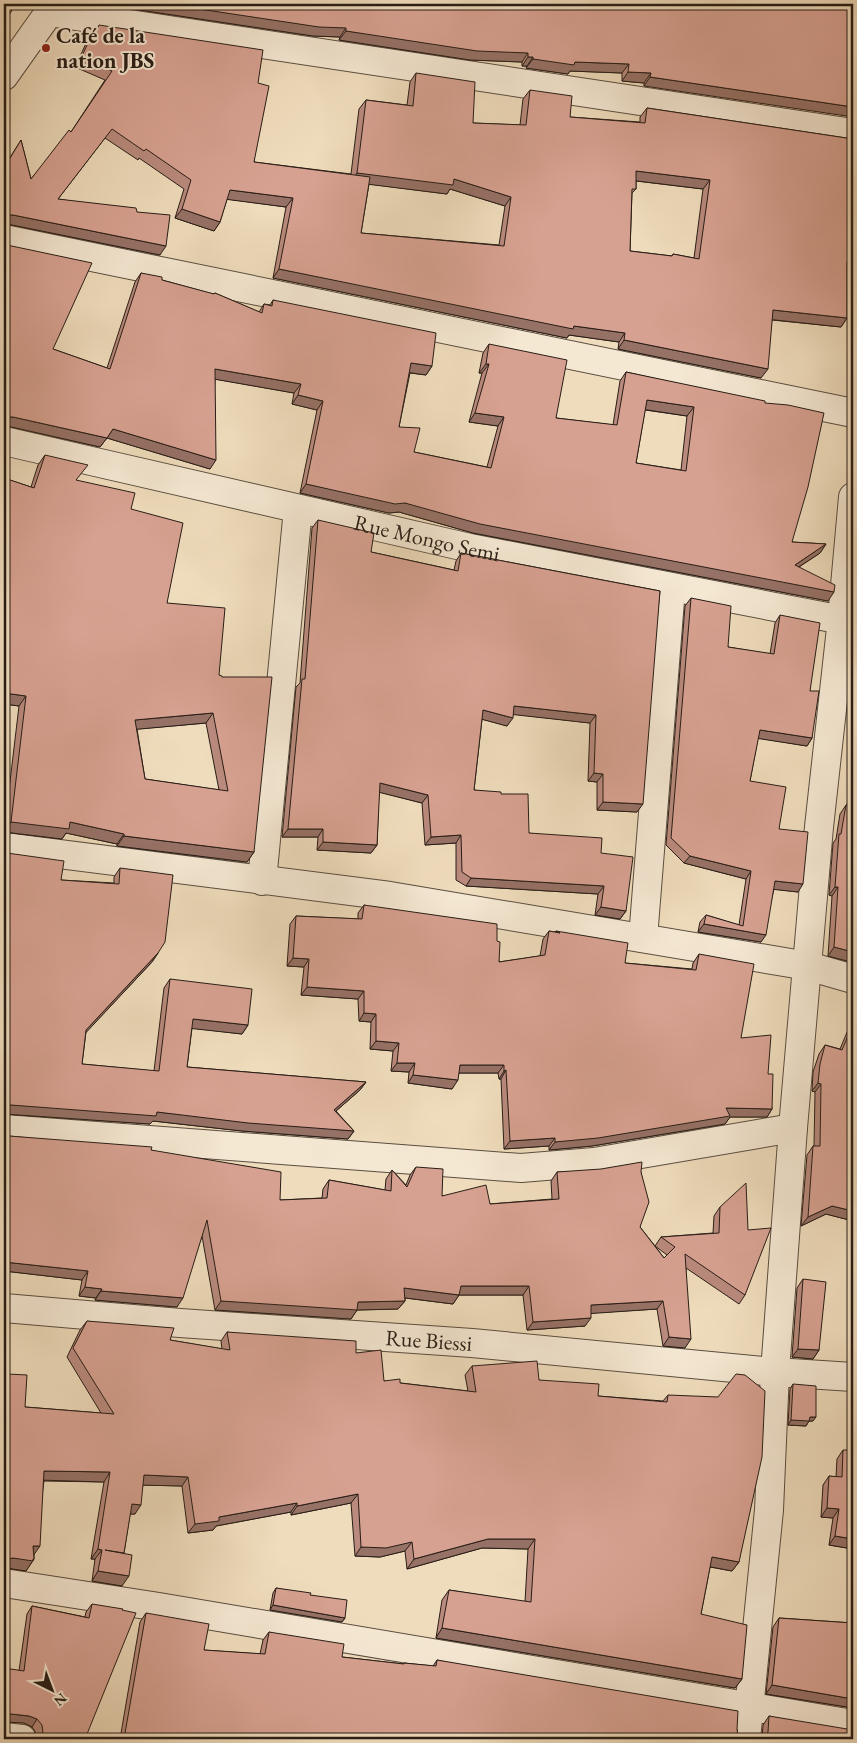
<svg xmlns="http://www.w3.org/2000/svg" width="857" height="1743" viewBox="0 0 857 1743" font-family="'EB Garamond',serif">
  <style>
    .lines { fill: none; stroke-linecap: round; stroke-linejoin: round }
    .minor-casing { stroke: #5a4d40; stroke-width: 30 }
    .minor { stroke: #f5e8d3; stroke-width: 28 }
    .wall { fill: #b98a7d; stroke: #281d16; fill-rule: evenodd }
    .shaded-wall { fill: #967166; stroke: #281d16 }
    .building { fill: #d7a191; stroke: #281d16; fill-rule: evenodd }
    .poi-dot { fill: #8f2418; stroke: #f5e8d3; stroke-width: 2 }
    .labels { text-anchor: middle; dominant-baseline: central; stroke-width: 4; stroke-linejoin: round; paint-order: stroke }
    .poi-label { font-size: 22px; font-weight: bold; fill: #281d16; stroke: #f5e8d3; text-anchor: start }
    .street-label { font-size: 22px; fill: #281d16; stroke: #f5e8d3 }
  </style>
  <rect width="100%" height="100%" fill="#efdcbc"/>
  <filter id="stains"><feTurbulence type="fractalNoise" baseFrequency=".004" numOctaves="4"/><feColorMatrix values="0 0 0 0 .2 0 0 0 0 .09 0 0 0 0 .02 0 0 0 .5 -.17"/></filter>
  <radialGradient id="worn" r=".72"><stop offset=".6" stop-color="#630" stop-opacity="0"/><stop offset="1" stop-color="#630" stop-opacity=".3"/></radialGradient>
  <g class="lines">
    <defs>
      <g id="minor">
        <path d="M49,12L853,133"/>
        <path d="M4,76L55,4"/>
        <path d="M4,239L853,413"/>
        <path id="s1" d="M4,441L470,548L853,622"/>
        <path d="M4,847L390,896L808,966L853,979"/>
        <path d="M262,881L298,509"/>
        <path d="M643,938L671,588"/>
        <path d="M4,1129L521,1168L594,1162L793,1128"/>
        <path id="s2" d="M4,1308L180,1323L472,1343L775,1372L853,1377"/>
        <path d="M4,1583L159,1607L853,1724"/>
        <path d="M4,1737L22,1739"/>
        <path d="M746,1739L769,1510L775,1372L793,1128L819,827L842,619L853,497"/>
      </g>
    </defs>
    <use href="#minor" class="minor-casing"/>
    <use href="#minor" class="minor"/>
  </g>
  <g class="wall">
    <path d="M114,4H853L644,86V83L622,81V73L570,71L568,74L526,68L527,66H522V62L470,60L339,40L340,37L313,36L113,6Z"/>
    <path d="M95,28L258,83L254,162L351,174L359,109L366,100L407,105L410,82L416,73L473,123L520,125L523,99L530,90L570,117L640,122V117L647,108L853,139V273L847,272V318L841,327L772,320L761,378L618,349L619,342L569,335L567,338L273,278L286,207L227,199L220,222L214,231L175,218L184,189L139,158L138,160L105,138L58,199L137,212L160,255L7,224H4V167L21,140L31,179L71,132L105,80L75,67L89,37ZM636,181L703,189L694,258L673,254L672,256L630,251L632,193L636,189ZM369,184L447,194L450,189L505,206L499,245L361,233Z"/>
    <path d="M141,273L162,280L213,294L215,293L259,312L264,304L270,305L273,300L432,366L426,375L410,373L399,427L414,452L487,467L498,426L469,422L482,373H479L483,353L489,344L556,418L613,425L620,381L626,372L765,403L792,542L826,544L820,553L799,567L828,601L473,533L399,512L389,513L300,493L317,410L292,404L294,393L215,379L210,469L107,438L100,447L7,426L53,349L107,368L135,282ZM645,410L687,416L681,470L636,463Z"/>
    <path d="M45,455L76,480L131,509L167,603L219,675L254,852L247,862L117,846V844L66,833L62,839L4,832L19,706L4,704V478L31,487L38,465ZM206,723L219,790L145,779L137,729Z"/>
    <path d="M318,520L371,552L454,570L456,561L461,553L660,591L637,812L597,810V782L588,781L590,723L513,714L507,726L482,719L474,790L501,794L529,833L601,853L626,911L620,919L595,915L598,894L466,886L456,880V843L425,845L422,803L379,792L377,845L371,853L317,850L318,837H282L296,687L300,683L312,528Z"/>
    <path d="M691,598L728,647L770,654L775,623L780,615L810,691L812,738L807,746L758,738L750,781L779,829L798,892L774,889L761,942L698,932L700,922L706,915L739,925L746,879L684,863L666,845L685,606Z"/>
    <path d="M853,764V961H847L828,956L832,896L829,895L833,843L836,839L840,814L846,805H847Z"/>
    <path d="M7,853L61,880L114,883V877L120,868L158,953L152,962L86,1032L82,1064L154,1071L164,988L170,979L248,1025L242,1034L192,1028L187,1067L366,1082L360,1090L336,1111L354,1131L348,1139L242,1131L153,1121L150,1124L4,1114V858Z"/>
    <path d="M364,905L497,941L499,962L540,956L543,939L549,931L555,932L556,931L625,963L692,969L693,963L699,954L741,1038L768,1074L772,1109L767,1117H730L725,1124L592,1146L549,1150V1146L504,1149L501,1079H499L498,1073H459L452,1089L408,1083L409,1072L391,1071L393,1051L370,1049L371,1022L359,1021L358,999L301,995L304,967L287,966L290,924L296,916L358,919V913Z"/>
    <path d="M853,1018V1221L826,1214L801,1226L807,1155L813,1146H814L815,1092L812,1091L813,1072L819,1054L825,1045L840,1049Z"/>
    <path d="M4,1134L9,1136L151,1150L280,1200L322,1198L323,1189L329,1180L385,1190L386,1179L392,1170L406,1185L410,1175L416,1167L442,1196L490,1204L552,1199L551,1181L557,1172H641L640,1227L655,1246L661,1237L713,1233L714,1216L720,1207L745,1295L739,1304L686,1268L685,1348L663,1346L657,1309L591,1313L585,1326L527,1330L523,1295H459L453,1304L405,1298V1301L398,1309L357,1310L351,1319L215,1310L202,1236L177,1307L95,1300L96,1298L79,1296L82,1280L4,1271ZM655,1246L667,1255L664,1258Z"/>
    <path d="M803,1279L819,1350L813,1359L792,1357L797,1288Z"/>
    <path d="M87,1321L170,1340L222,1349L221,1341L227,1332L356,1353L384,1381L468,1391L465,1375L472,1366L539,1380L598,1396L663,1401L668,1395L739,1562L732,1571L710,1567L701,1614L742,1679L735,1688L436,1638L442,1600L449,1590L525,1602L528,1549L482,1548L407,1569L405,1551L380,1557L355,1556L351,1503L291,1515V1512L216,1526L213,1530L188,1533L182,1486L143,1485L135,1514H130L124,1553L122,1586L92,1581L95,1559H91L104,1482L44,1481L34,1555V1559L26,1571L6,1568H4V1353L7,1374L25,1407L101,1413L67,1357L80,1330Z"/>
    <path d="M793,1384L813,1421H809L806,1426L788,1425L790,1389Z"/>
    <path d="M843,1450L853,1549L829,1545L833,1518L821,1517L823,1485L829,1476L836,1477L837,1459Z"/>
    <path d="M276,1588L310,1595L345,1618L342,1622L270,1610L273,1593Z"/>
    <path d="M92,1604L85,1739H37L36,1733L32,1727L24,1723L4,1722V1668L19,1671L27,1614L32,1606L85,1617L86,1612Z"/>
    <path d="M146,1613L204,1650L260,1654L263,1640L269,1632L342,1657L403,1664L404,1663L433,1666L437,1660L737,1729L738,1736L740,1739H120L140,1622Z"/>
    <path d="M779,1618L853,1623V1708L766,1694L773,1627Z"/>
    <path d="M769,1716L853,1739H762L763,1725Z"/>
  </g>
  <g class="shaded-wall">
    <path d="M114,4H166L346,28L340,37L313,36L113,6Z"/>
    <path d="M346,31L528,53L522,62L470,60L339,40Z"/>
    <path d="M528,57H533L527,66H522Z"/>
    <path d="M533,59L575,62L629,64L622,73L570,71L568,74L526,68Z"/>
    <path d="M628,72L651,73L644,83L622,81Z"/>
    <path d="M650,77L853,107V117L644,86Z"/>
    <path d="M636,171L710,180L703,189L629,180Z"/>
    <path d="M357,173L454,179L511,197L505,206L450,189L447,194L350,182Z"/>
    <path d="M230,190L293,198L286,207L224,199Z"/>
    <path d="M182,209L220,222L214,231L175,218Z"/>
    <path d="M5,215H13L166,246L160,255L7,224H4V216Z"/>
    <path d="M847,262L853,263V273L841,271Z"/>
    <path d="M279,269L574,326L625,333L619,342L569,335L567,338L273,278Z"/>
    <path d="M773,310L847,318L841,327L766,319Z"/>
    <path d="M624,340L768,369L761,378L618,349Z"/>
    <path d="M411,363L432,366L426,375L405,372Z"/>
    <path d="M486,364H489L482,373H479Z"/>
    <path d="M215,369L301,384L294,393L208,378Z"/>
    <path d="M298,395L323,401L317,410L292,404Z"/>
    <path d="M647,400L694,407L687,416L641,409Z"/>
    <path d="M475,413L504,417L498,426L469,422Z"/>
    <path d="M5,417H13L107,438L100,447L7,426H4V418Z"/>
    <path d="M113,429L216,460L210,469L107,438Z"/>
    <path d="M306,484L405,503L834,592L828,601L473,533L399,512L389,513L300,493Z"/>
    <path d="M826,544L820,553L788,574L795,565Z"/>
    <path d="M4,693L26,696L19,706L4,704Z"/>
    <path d="M514,706L596,715L590,723L508,714Z"/>
    <path d="M483,710L513,718L507,726L477,718Z"/>
    <path d="M213,713L206,723L129,730L135,720Z"/>
    <path d="M760,730L812,738L807,746L755,738Z"/>
    <path d="M594,773L603,774L597,782L588,781Z"/>
    <path d="M380,783L428,795L422,803L374,791Z"/>
    <path d="M603,802L643,804L637,812L597,810Z"/>
    <path d="M11,822H70L124,834L117,844L66,833L62,839L4,832Z"/>
    <path d="M288,829H323L318,837H282Z"/>
    <path d="M461,835L456,843L425,845L431,837Z"/>
    <path d="M124,836L254,852L247,862L117,846Z"/>
    <path d="M323,842L377,845L371,853L317,850Z"/>
    <path d="M690,856L751,871L746,879L684,863Z"/>
    <path d="M471,878L604,886L598,894L466,886Z"/>
    <path d="M775,881L803,884L798,892L770,889Z"/>
    <path d="M835,887H838L832,896L829,895Z"/>
    <path d="M601,907L626,911L620,919L595,915Z"/>
    <path d="M704,924L766,935L761,942L698,932Z"/>
    <path d="M834,947L853,952V961H847L828,956Z"/>
    <path d="M158,953L152,962L80,1039L86,1030Z"/>
    <path d="M293,958L309,959L304,967L287,966Z"/>
    <path d="M307,987L364,991L358,999L301,995Z"/>
    <path d="M364,1013L376,1014L371,1022L359,1021Z"/>
    <path d="M193,1019L248,1025L242,1034L187,1028Z"/>
    <path d="M376,1041L399,1043L393,1051L370,1049Z"/>
    <path d="M397,1063H415L409,1072L391,1071Z"/>
    <path d="M460,1065H504L498,1073H454Z"/>
    <path d="M506,1070L501,1079H499L504,1071Z"/>
    <path d="M413,1075L458,1080L452,1089L408,1083Z"/>
    <path d="M366,1082L360,1090L328,1118L334,1110Z"/>
    <path d="M818,1083L821,1084L815,1092L812,1091Z"/>
    <path d="M11,1105L157,1112L354,1131L348,1139L242,1131L153,1121L150,1124L4,1114V1106Z"/>
    <path d="M726,1108L772,1109L767,1117H730L725,1124L592,1146L549,1150L555,1142Z"/>
    <path d="M555,1138L549,1146L504,1149L510,1141Z"/>
    <path d="M832,1206L853,1211V1221L826,1214L801,1226L808,1217Z"/>
    <path d="M4,1262L88,1271L82,1280L4,1271Z"/>
    <path d="M461,1286H529L523,1295H455Z"/>
    <path d="M85,1287L102,1289L96,1298L79,1296Z"/>
    <path d="M404,1288L459,1295L453,1304L398,1297Z"/>
    <path d="M101,1291L183,1298L177,1307L95,1300Z"/>
    <path d="M221,1301L358,1302L405,1301L398,1309L357,1310L351,1319L215,1310Z"/>
    <path d="M663,1301L657,1309L584,1314L591,1305Z"/>
    <path d="M591,1318L585,1326L527,1330L533,1322Z"/>
    <path d="M669,1337L691,1339L685,1348L663,1346Z"/>
    <path d="M798,1349L819,1350L813,1359L792,1357Z"/>
    <path d="M810,1417H816L813,1421H809L806,1426L788,1425L791,1420Z"/>
    <path d="M44,1471L110,1472L104,1482L38,1480Z"/>
    <path d="M144,1475L188,1477L182,1486L137,1485Z"/>
    <path d="M358,1494L351,1503L291,1515L297,1506Z"/>
    <path d="M297,1503L291,1512L216,1526L213,1530L188,1533L195,1524L219,1517Z"/>
    <path d="M132,1504L141,1505L135,1514H125Z"/>
    <path d="M827,1508L839,1509L833,1518L821,1517Z"/>
    <path d="M835,1536L853,1539V1549L829,1545Z"/>
    <path d="M488,1539H535L528,1549L482,1548L407,1569L414,1559Z"/>
    <path d="M412,1542L405,1551L380,1557L355,1556L361,1547Z"/>
    <path d="M33,1546H40L33,1556Z"/>
    <path d="M98,1549L102,1550L95,1559H91Z"/>
    <path d="M712,1557L739,1562L732,1571L706,1566Z"/>
    <path d="M13,1558L33,1559H34L26,1571L6,1568H4V1560Z"/>
    <path d="M98,1571L129,1576L122,1586L92,1581Z"/>
    <path d="M273,1605L345,1618L342,1622L270,1610Z"/>
    <path d="M442,1628L742,1679L735,1688L436,1638Z"/>
    <path d="M772,1685L853,1699V1708L766,1694Z"/>
    <path d="M11,1714L29,1716L37,1719L32,1727L24,1723L4,1722V1715Z"/>
  </g>
  <g class="building">
    <path d="M4,4H16L4,23Z"/>
    <path d="M166,4H853V107L650,77L651,73L628,72L629,64L575,62L574,65L533,59V57H528V53L477,51L346,31V28L319,27Z"/>
    <path d="M99,25L263,50L258,83L269,86L254,162L370,177L361,233L504,246L511,197L454,179L453,185L357,173L366,100L413,106L416,73L475,82L473,123L526,125L530,90L572,96L570,117L645,123L647,108L853,139V263L847,262V318L773,310L768,369L624,340L625,333L574,326L573,329L279,269L293,198L230,190L220,222L182,209L191,180L146,149L144,151L112,129L58,199L136,208L137,212L170,215L166,246L13,215H5L4,216V168L21,140L31,179L69,130L71,132L112,71L81,58L95,28L97,29ZM636,171L710,180L699,259L673,254L672,256L630,251L632,189H636Z"/>
    <path d="M4,244L7,245L92,263L53,349L110,369L141,273L162,277V280L214,294L215,293L262,313L264,304L272,306L273,300L436,333L432,366L411,363L399,427L420,428L414,452L491,468L504,417L475,413L489,364H486L489,344L567,360L556,418L617,425L626,372L765,401V403L788,405L824,413L808,487L792,542L826,544L795,565L835,585L834,592L480,524L405,503L395,504L306,484L323,401L298,395L301,384L215,369L216,460L113,429L107,438L13,417H5L4,418ZM647,400L694,407L686,471L636,463Z"/>
    <path d="M45,455L88,465L76,480L135,493L131,509L183,523L167,603L225,608L219,675L222,676V677H272L254,852L124,836V834L70,822L69,829L11,822L26,696L4,693V478L34,488ZM213,713L228,791L145,779L135,720Z"/>
    <path d="M318,520L374,533L371,552L458,571L461,553L660,591L643,804L603,802V774L594,773L596,715L514,706L513,718L483,710L474,790L501,792V794H528L529,833L602,838L601,853L633,857L626,911L601,907L604,886L471,878L462,872L461,835L431,837L428,795L380,783L377,845L323,842V829H288L302,679H305Z"/>
    <path d="M691,598L731,606L728,647L774,654L780,615L820,623L810,691H819L812,738L760,730L750,781L786,787L779,829L808,832L803,884L775,881L766,935L704,924L706,915L743,926L751,871L690,856L671,838Z"/>
    <path d="M853,794V952L834,947L838,887H835L839,834H841L846,805L851,806Z"/>
    <path d="M7,853L64,861L61,880L119,884L120,868L173,875L165,942L158,953L86,1030L82,1064L159,1071L170,979L252,989L248,1025L193,1019L187,1067L366,1082L334,1110L354,1131L248,1123L157,1112L156,1116L11,1105L4,1106V860H6Z"/>
    <path d="M364,905L497,924V941L500,942L499,962L545,955L549,931L560,933L556,931L628,943L625,963L696,970L699,954L754,964L741,1038L771,1035L768,1074H773L772,1109L726,1108L730,1116L598,1138L555,1142V1138L510,1141L506,1070L504,1071V1065H460L458,1080L413,1075L415,1063H397L399,1043L376,1041V1014L364,1013V991L307,987L309,959L293,958L296,916L362,919Z"/>
    <path d="M853,1024V1211L832,1206L808,1217L813,1146H820L821,1084L818,1083L820,1064L825,1045L842,1050Z"/>
    <path d="M4,1134L9,1136L152,1147L151,1150L281,1172L280,1200L327,1198L329,1180L391,1191L392,1170L407,1187L416,1167L443,1169L442,1196L486,1185L490,1204L559,1199L557,1172L601,1169L642,1162L641,1172L649,1202L640,1227L664,1258L675,1247L661,1237L719,1233L720,1207L746,1183L748,1230L771,1228L745,1295L685,1254L691,1339L669,1337L663,1301L591,1305V1318L533,1322L529,1286H461L459,1295L404,1288L405,1301L358,1302L357,1310L221,1301L207,1220L183,1298L101,1291L102,1289L85,1287L88,1271L4,1262Z"/>
    <path d="M803,1279L826,1282L819,1350L798,1349Z"/>
    <path d="M87,1321L174,1328L170,1340L230,1350L227,1332L356,1341V1353L381,1350L384,1381L400,1379V1383L476,1392L472,1366L537,1361L539,1380L599,1384L598,1396L667,1402L668,1395L718,1397L736,1374L745,1375L765,1391L762,1457L739,1562L712,1557L701,1614L747,1625L742,1679L442,1628L449,1590L531,1602L535,1539H488L414,1559L412,1542L386,1548L361,1547L358,1494L297,1506V1503L219,1517V1521L195,1524L188,1477L144,1475L141,1505L132,1504L124,1553L105,1550L132,1555L129,1576L98,1571L102,1550L98,1549L110,1472L44,1471L40,1546H33L34,1559H33V1561L13,1558L4,1560V1353L8,1354L7,1374L27,1375L25,1407L114,1414L73,1348Z"/>
    <path d="M793,1384L816,1386V1417H810L809,1421L791,1420Z"/>
    <path d="M843,1450H853V1539L835,1536L839,1509L827,1508L829,1476L842,1477Z"/>
    <path d="M276,1588L311,1593L310,1595L347,1600L345,1618L273,1605Z"/>
    <path d="M92,1604L123,1609L122,1610L136,1613L85,1739H40L43,1733L42,1725L37,1719L29,1716L11,1714L4,1715V1668L24,1671L32,1606L89,1618Z"/>
    <path d="M146,1613L209,1624L204,1650L265,1654L269,1632L344,1644L342,1657L404,1664V1663L436,1666L437,1660L738,1711L737,1729L738,1736L740,1739H124Z"/>
    <path d="M779,1618L853,1623V1699L772,1685Z"/>
    <path d="M769,1716L853,1730V1739H765L768,1732Z"/>
  </g>
  <circle class="poi-dot" cx="46" cy="48" r="5"/>
  <g class="labels">
    <g class="poi-label">
      <text x="56" y="35">Café de la<tspan x="56" dy="25">nation JBS</tspan></text>
    </g>
    <g class="street-label">
      <text stroke="none"><textPath href="#s1" startOffset="434">Rue Mongo Semi</textPath></text>
      <text stroke="none"><textPath href="#s2" startOffset="426">Rue Biessi</textPath></text>
    </g>
  </g>
  <rect width="857" height="1743" fill="none" stroke="#efdcbc" stroke-width="20"/>
  <rect x="5" y="5" width="847" height="1733" fill="none" stroke="#281d16" stroke-width="2.5"/>
  <rect x="10" y="10" width="837" height="1723" fill="none" stroke="#281d16"/>
  <g transform="translate(52 1690) rotate(138)" stroke="#f5e8d3" stroke-width="4" paint-order="stroke">
  <path d="M0-4L9 19L0 12L-9 19Z" fill="#281d16"/>
  <text y="-8" font-size="14" font-weight="bold" text-anchor="middle" fill="#281d16">N</text>
  </g>
  <rect width="100%" height="100%" filter="url(#stains)"/>
  <rect width="100%" height="100%" fill="url(#worn)"/>
</svg>
